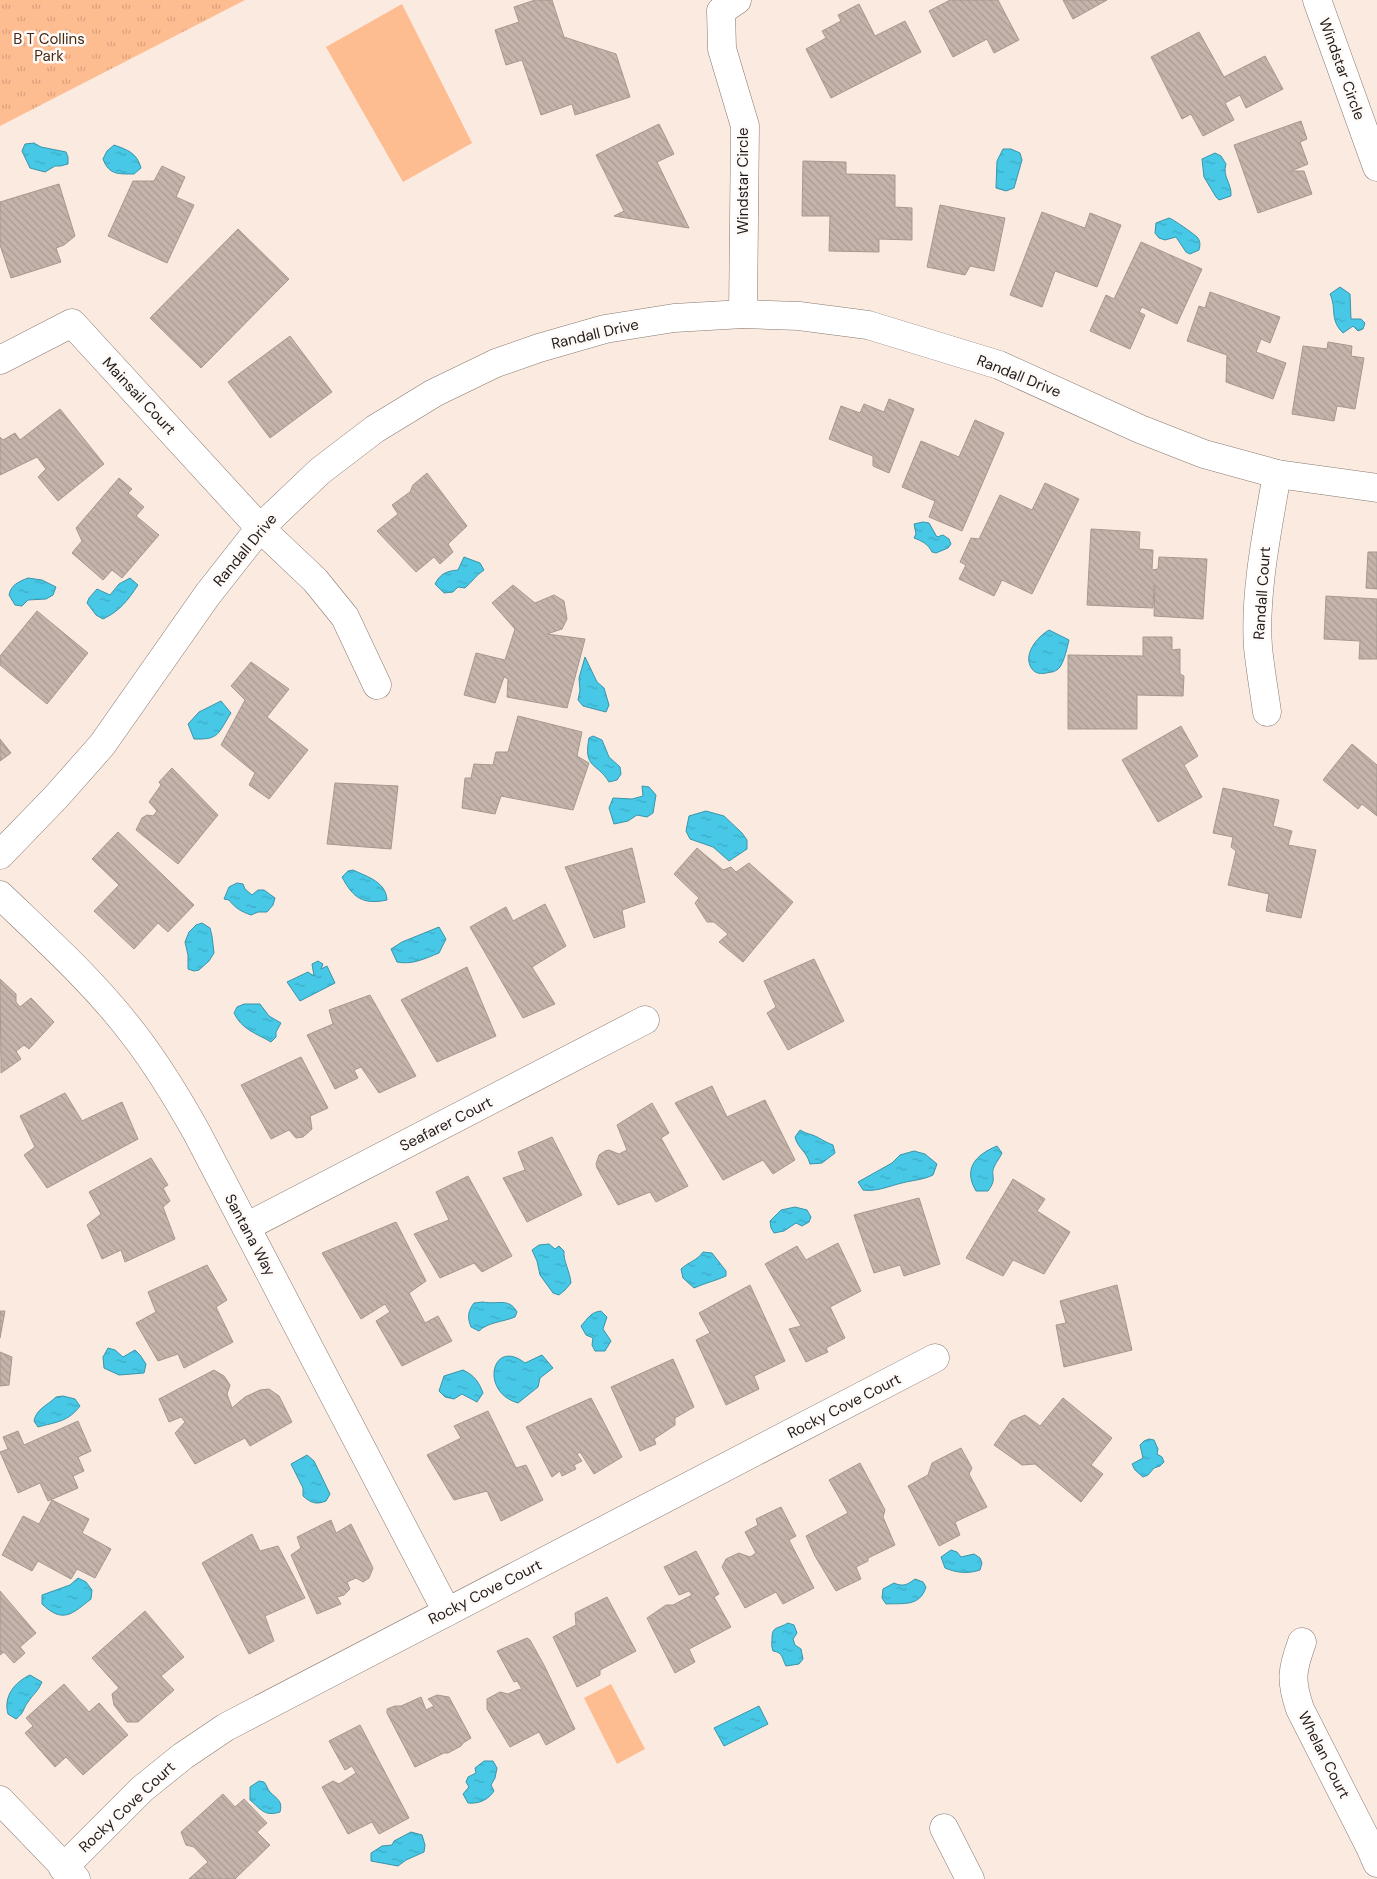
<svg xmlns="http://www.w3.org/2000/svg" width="1377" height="1879" viewBox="0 0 1377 1879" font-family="'DM Sans',sans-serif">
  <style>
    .grass { fill: url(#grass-tufts) }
    .garden { fill: #febc91 }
    .water { fill: url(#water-ripples); stroke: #3b94a8 }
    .building { fill: url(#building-back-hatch); stroke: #a7988e }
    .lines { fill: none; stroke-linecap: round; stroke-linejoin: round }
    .street-casing { stroke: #877970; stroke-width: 29 }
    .secondary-casing { stroke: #877970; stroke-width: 29 }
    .street { stroke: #fff; stroke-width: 28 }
    .secondary { stroke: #fff; stroke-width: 28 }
    .labels { text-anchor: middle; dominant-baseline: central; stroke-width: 5; stroke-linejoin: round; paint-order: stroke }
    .park-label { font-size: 15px; fill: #4a2a13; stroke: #fefaf8 }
    .street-label { font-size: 15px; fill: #211b18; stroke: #fefaf8 }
  </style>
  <defs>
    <pattern id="grass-tufts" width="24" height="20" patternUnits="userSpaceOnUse" patternTransform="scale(1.25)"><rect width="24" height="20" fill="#febc91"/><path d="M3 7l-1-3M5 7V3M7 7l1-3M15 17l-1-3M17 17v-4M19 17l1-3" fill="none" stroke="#d9a17c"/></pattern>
    <pattern id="water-ripples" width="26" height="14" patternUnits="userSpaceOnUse" patternTransform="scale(1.25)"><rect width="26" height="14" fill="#46c8e6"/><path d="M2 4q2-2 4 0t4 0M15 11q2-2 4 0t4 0" fill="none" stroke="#3dabc5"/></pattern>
    <pattern id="building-back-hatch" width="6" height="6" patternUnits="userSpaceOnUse" patternTransform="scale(1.25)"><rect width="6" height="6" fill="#c4b4ab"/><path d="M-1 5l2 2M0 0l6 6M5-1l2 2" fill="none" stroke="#a89a92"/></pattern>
  </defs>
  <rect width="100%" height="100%" fill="#fbeae0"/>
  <path class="grass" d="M0,0H245L0,126Z"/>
  <g class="garden">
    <path d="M402,4L472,143L403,182L326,47Z"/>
    <path d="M611,1684L645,1749L617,1764L584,1698Z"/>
  </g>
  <g class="water">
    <path d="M34,143L41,147L66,152L68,157V164L60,166H55L45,172L30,168L22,151L25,144Z"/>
    <path d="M114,145C128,150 137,153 141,168L134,174C118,174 109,175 103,159L107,151Z"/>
    <path d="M1003,149H1011L1020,153L1022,160L1014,188L1006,191L996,188L997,161Z"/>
    <path d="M1215,153L1221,156L1226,164C1222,177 1232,183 1231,196L1219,200L1216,197L1204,177L1202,159Z"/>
    <path d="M1169,218C1173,219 1194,234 1197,237C1201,241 1200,246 1199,250L1190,254L1186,252L1176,237L1165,240L1159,238L1155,233L1156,223Z"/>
    <path d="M1340,287L1350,294L1351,319H1361L1365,323L1363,329L1358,331L1353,326L1343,333C1329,319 1337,309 1330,294Z"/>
    <path d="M923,522L929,523L937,537L943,535L949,539L951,544L948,548L936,553L932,552C928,544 922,541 914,538L916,534L914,524Z"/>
    <path d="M464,557L480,563L484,570C476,575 472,582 465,588L458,587L453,592L444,593L435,584C440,574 446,571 458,570Z"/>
    <path d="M28,578L42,580L56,587L53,595L46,599L28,600L22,606L15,605L9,595C11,585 18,582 28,578Z"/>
    <path d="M130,578L138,585C128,600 120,611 103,619L96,615L87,603L89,598L97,589L110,595L119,584Z"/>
    <path d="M1049,630L1069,640C1067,648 1065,659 1060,667C1056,672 1052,672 1046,673C1041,674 1036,674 1032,669C1022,655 1037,637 1049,630Z"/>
    <path d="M585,657L597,682L604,688L609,705L606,712L583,706L578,700L580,690L579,678Z"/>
    <path d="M221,701L231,713C218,733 220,740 194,739L188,724L199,712Z"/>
    <path d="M593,736L602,740L609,757L620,767L621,774L617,780L609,782C597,762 583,769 589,738Z"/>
    <path d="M642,786L649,787L656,795L653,813L647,817L637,815L628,821L614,824L609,808L613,798L632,799L643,796Z"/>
    <path d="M706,811L724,816L742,833L747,840V849L729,861L713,847L690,839L686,831L689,816Z"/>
    <path d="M353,870C368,877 386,882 387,900C363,905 353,898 342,877L348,871Z"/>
    <path d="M237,883L243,884L245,889L252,895L258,890H264L275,898L273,905L267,912H258L251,915C242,912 235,908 229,900L224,899L229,887Z"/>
    <path d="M202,923L210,928L212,936L214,953L209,961L199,970L194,971L188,969V955L185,942L189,932L196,925Z"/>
    <path d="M439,927L446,939L439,953C424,959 412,965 397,962L391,949L402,942Z"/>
    <path d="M318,961L323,964L321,969L327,966L335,983L300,1001L287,982L308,972L314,976L312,964Z"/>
    <path d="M244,1004H260L269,1016L281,1023L276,1032V1037L271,1042C256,1033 242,1030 234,1013L237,1007Z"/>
    <path d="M800,1130C806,1134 812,1134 817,1137C823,1140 827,1143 833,1145L835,1153L822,1163L810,1164C806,1150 798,1149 795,1137Z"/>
    <path d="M997,1146L1002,1153C1000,1158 996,1162 994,1167C990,1176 998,1178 988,1191H976C963,1169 975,1155 997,1146Z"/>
    <path d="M914,1151L925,1154L937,1164L933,1175C923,1180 913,1180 902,1183C889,1186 877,1192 863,1190L858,1182L892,1163L900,1155Z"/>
    <path d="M795,1207L807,1210L811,1217L809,1222L802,1226L796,1223L784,1231L774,1233L771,1228L770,1221L781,1210Z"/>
    <path d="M549,1244L555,1249L559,1246L564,1251C563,1261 570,1271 571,1283L565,1290L559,1295L553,1293L540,1275L537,1261L532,1250L539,1245Z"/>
    <path d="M703,1252L712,1253L726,1271V1276C715,1281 705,1283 694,1288L683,1278L681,1269C688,1262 697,1261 703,1252Z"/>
    <path d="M483,1302C497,1305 509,1297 517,1312L515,1317C503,1322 488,1322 479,1331L471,1327C467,1317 468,1311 474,1303Z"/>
    <path d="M601,1311L607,1317L603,1329L611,1341L605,1351H595L592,1345L593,1338L586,1335L581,1326C588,1318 591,1312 601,1311Z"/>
    <path d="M108,1348L115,1350L123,1357L135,1350L140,1355L146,1364L144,1373L119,1375L104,1368L103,1357Z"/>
    <path d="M542,1355L553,1368L540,1378L538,1387L518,1403C479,1392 492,1337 525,1363Z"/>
    <path d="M463,1370C474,1375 479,1382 483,1393L477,1402L462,1394L454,1399L445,1397L439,1391L444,1376Z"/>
    <path d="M63,1396L75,1399L80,1406C68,1422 56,1422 38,1427L34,1421C36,1409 48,1405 56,1397Z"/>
    <path d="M1149,1439L1154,1440L1158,1449L1157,1454L1162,1457L1164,1462L1160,1466L1154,1468L1148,1475L1143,1477L1135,1470L1132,1464L1143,1458L1140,1445L1144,1441Z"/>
    <path d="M307,1455L314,1461L330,1494L326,1501C316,1505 311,1503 303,1496V1488L291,1464Z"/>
    <path d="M951,1550L957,1552L961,1557L974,1554L980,1558L982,1563L980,1570C968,1574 957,1573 945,1568L941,1557Z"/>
    <path d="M78,1578L86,1582L92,1590L91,1599C72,1614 63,1624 42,1604V1595L70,1585Z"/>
    <path d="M915,1579L923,1582L926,1587C920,1607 903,1603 886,1604L882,1598L883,1589L894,1583C903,1587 907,1585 915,1579Z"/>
    <path d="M788,1623L794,1625L797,1633L793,1639L795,1645L801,1649L803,1659L799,1664L786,1666C782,1659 783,1652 773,1651C771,1645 772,1643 772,1638C772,1626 778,1629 788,1623Z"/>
    <path d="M30,1675L42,1682C37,1693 34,1693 28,1702C22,1710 25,1712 16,1719L8,1714C3,1696 15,1682 30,1675Z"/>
    <path d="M759,1706L768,1724L724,1746L714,1728Z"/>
    <path d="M484,1761H493L497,1768L495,1778L491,1785L494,1791C488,1800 479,1804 468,1803L463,1794L469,1787L466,1782L468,1777L476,1773L475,1768Z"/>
    <path d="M259,1781L264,1782C267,1785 267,1789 270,1792C277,1799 283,1801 280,1812C264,1817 261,1809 250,1800V1787Z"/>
    <path d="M411,1832L422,1835L425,1845L424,1852L406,1860L398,1866L371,1861V1853L382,1846L392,1845L394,1841Z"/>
  </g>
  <g class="building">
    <path d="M535,0H552L564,37L616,54L630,97L575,115L572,104L541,115L522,60L506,65L495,30L519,22L514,7Z"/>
    <path d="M950,0H998L1019,40L994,53L987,39L953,57L929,11Z"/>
    <path d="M1063,0H1107L1073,19Z"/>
    <path d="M859,4L875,36L905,21L921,52L831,98L806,49L826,38L822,31L841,21L838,15Z"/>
    <path d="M1199,32L1224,77L1265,56L1283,89L1246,108L1240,95L1225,103L1234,120L1203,136L1191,114L1182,119L1151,57Z"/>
    <path d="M1301,121L1307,139L1300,142L1308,164L1291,171H1304L1312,194L1258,213L1234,145Z"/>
    <path d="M659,124L674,154L657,162L689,228L614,216L624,211L596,155Z"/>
    <path d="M803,161L846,162V174L895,175V207L912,208V240L879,239V252L829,251L830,216H802Z"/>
    <path d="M162,166L185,177L176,197L194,205L167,263L108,236L133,181H154Z"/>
    <path d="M59,184L75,236L64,245L56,248L61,262L11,278L0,245V202Z"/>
    <path d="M940,205L1005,218L994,271L970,266L965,275L927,267Z"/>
    <path d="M1042,212L1085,228L1090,213L1121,225L1097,287L1055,271L1042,307L1010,295Z"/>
    <path d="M238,229L289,279L201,368L150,318Z"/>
    <path d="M1141,242L1202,269L1177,324L1142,307L1139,312L1145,315L1130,349L1090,331L1106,295L1114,299Z"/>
    <path d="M1210,292L1280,317L1270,343L1261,339L1256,352L1286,363L1273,399L1226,382L1227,355L1187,341L1199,306L1205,308Z"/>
    <path d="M290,336L332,392L270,438L228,382Z"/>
    <path d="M1328,342L1352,346L1351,356L1364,358L1355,409L1337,406L1334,421L1292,414L1303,346L1327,349Z"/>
    <path d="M889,399L914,409L889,473L873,466V456L829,439L841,406L860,413L864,404L884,412Z"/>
    <path d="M60,409L104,464L58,501L38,477L46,469L37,457L0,475V437L3,440L15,433L20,440Z"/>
    <path d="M975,420L1004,433L962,531L929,517L935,501L902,487L921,441L959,457Z"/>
    <path d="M427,473L467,526L448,544L453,552L440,564L434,557L416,572L377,531L398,514L392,505L410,492L413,485Z"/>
    <path d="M119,478L132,489L128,493L144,507L136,516L159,535L122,578L112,570L103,580L72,553L82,541L76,528Z"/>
    <path d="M1045,483L1079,499L1032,594L1002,580L994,596L959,579L966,565L960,562L971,538L979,539L1000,495L1032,510Z"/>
    <path d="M1091,529L1140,532L1139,549L1153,550L1152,570L1158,569L1159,557L1207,559L1203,619L1154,616L1155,585H1154L1153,608L1087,605Z"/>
    <path d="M1368,552H1377V589L1366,588Z"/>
    <path d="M513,585L535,603L554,595L564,601L567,619L562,629L547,634L585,639L567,708L507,697L508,679L504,677L495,703L464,695L476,653L505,660L515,629L492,603Z"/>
    <path d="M1326,596L1377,599V659H1359L1360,641L1324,639Z"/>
    <path d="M37,611L88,653L47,704L0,665V656Z"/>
    <path d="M1143,637H1172V650L1180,649V674L1184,676L1183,696L1137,695V729H1068V655L1143,656Z"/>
    <path d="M251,662L289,689L267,717L308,750L269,799L249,785L255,773L221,745L245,700L231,686Z"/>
    <path d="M518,716L582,732L577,756L589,763L573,810L501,796L495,814L462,808L465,778H471L474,764L493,765L496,752H508Z"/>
    <path d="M1181,726L1198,756L1184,765L1202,797L1158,822L1122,760Z"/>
    <path d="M0,739L11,753L0,761Z"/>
    <path d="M1352,744L1377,765V816L1362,804L1358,809L1323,780Z"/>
    <path d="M172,768L218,815L178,864L136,830L142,818L147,815L153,816L157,811L149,802L161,785L159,782Z"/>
    <path d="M335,783L398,786L391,849L327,844Z"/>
    <path d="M1223,788L1279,800L1273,826L1292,831L1288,845L1316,850L1301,918L1266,911L1269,894L1228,885L1236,851L1231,847L1233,837L1213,833Z"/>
    <path d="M118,832L194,905L168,932L158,923L134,949L94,911L119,885L92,859Z"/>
    <path d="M632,848L645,902L622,910L625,927L594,938L565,867Z"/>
    <path d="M697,848L723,870L731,867L736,872L749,863L793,902L743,962L719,942L728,934L714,922H707L695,903L699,898L674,874Z"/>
    <path d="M545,904L566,946L532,967L555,1004L523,1018L470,927L506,907L513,921Z"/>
    <path d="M814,959L844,1021L788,1050L767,1013L776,1007L764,981Z"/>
    <path d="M467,967L496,1036L437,1062L401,1000Z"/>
    <path d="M0,979L16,994V1002L20,1007L31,998L54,1022L29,1049L24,1045L16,1051L21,1059L1,1073Z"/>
    <path d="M370,995L416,1076L379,1093L361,1067L354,1070L358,1078L335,1089L307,1035L333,1024L329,1010Z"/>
    <path d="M301,1057L328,1108L310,1116L312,1129L303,1137L296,1138L289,1130L271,1139L241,1085Z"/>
    <path d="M712,1086L727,1117L765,1100L795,1160L773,1174L763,1160L723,1180L675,1103Z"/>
    <path d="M65,1093L82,1121L122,1102L138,1139L47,1188L24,1155L35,1147L20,1116Z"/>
    <path d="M652,1103L669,1133L661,1138L688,1186L656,1202L650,1192L618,1205L597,1168L596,1164L599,1155L605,1151L609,1150L619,1154L627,1150L617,1125Z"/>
    <path d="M552,1137L582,1195L527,1222L503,1178L525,1170L518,1152Z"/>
    <path d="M151,1158L168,1185L163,1188L170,1201L163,1207L175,1239L125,1262L121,1250L102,1259L87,1225L101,1214L89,1192Z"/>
    <path d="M468,1176L512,1256L482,1272L474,1263L440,1278L414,1234L449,1220L436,1192Z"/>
    <path d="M1013,1179L1045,1199L1037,1211L1070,1232L1044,1274L1013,1260L1003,1276L966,1258Z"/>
    <path d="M919,1198L940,1264L904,1276L900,1265L874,1273L854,1215Z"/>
    <path d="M396,1222L426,1281L409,1293L425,1323L438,1316L452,1341L402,1366L376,1321L390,1312L385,1304L361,1319L322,1253Z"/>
    <path d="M838,1243L861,1291L830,1307L845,1338L826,1348L828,1352L806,1362L789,1329L801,1326L765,1264L797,1246L806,1260Z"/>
    <path d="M207,1265L227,1300L216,1307L233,1342L184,1368L178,1354L158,1361L136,1323L156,1312L148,1292Z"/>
    <path d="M750,1285L785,1361L754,1376L759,1389L726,1405L696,1340L710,1333L699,1313Z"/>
    <path d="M1117,1285L1132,1350L1064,1367L1056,1325L1066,1323L1060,1301Z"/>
    <path d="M0,1311H5L0,1338Z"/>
    <path d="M0,1352L12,1357L9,1385L0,1386Z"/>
    <path d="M673,1359L694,1407L675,1418V1425L654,1439L656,1444L640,1451L611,1387Z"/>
    <path d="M214,1370L224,1376L230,1385L227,1394L232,1408L245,1397L260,1390L269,1389L279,1396L292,1422L250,1446L245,1438L195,1464L175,1433L185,1422L181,1417L169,1422L159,1399Z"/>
    <path d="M591,1398L622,1457L594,1474L580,1452L577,1454L582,1461L574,1465L576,1469L562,1476L560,1471L552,1477L526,1427Z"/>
    <path d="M1063,1398L1112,1438L1091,1465L1103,1474L1081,1502L1035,1464L1022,1465L994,1445L1011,1421L1025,1415L1040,1426Z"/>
    <path d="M488,1411L516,1468L526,1465L543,1500L501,1521L487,1491L454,1500L427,1455L461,1438L454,1426Z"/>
    <path d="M78,1421L91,1451L78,1457L84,1471L73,1476L78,1488L48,1501L40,1483L18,1493L0,1452L8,1449L3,1437L18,1431L24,1445Z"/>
    <path d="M961,1448L972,1468L969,1474L987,1507L955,1522L960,1535L939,1546L908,1486L928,1475L932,1463Z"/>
    <path d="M860,1463L885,1510L883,1517L895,1545L868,1558V1561L856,1567L861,1579L836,1591L815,1556L806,1536L848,1513L829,1480Z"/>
    <path d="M52,1500L89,1519L82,1533L111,1549L95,1578L77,1569L71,1579L38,1561L32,1571L2,1555L23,1516L39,1524Z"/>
    <path d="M781,1507L796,1536L789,1540L814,1588L783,1604L776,1592L745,1608L722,1567L726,1559L739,1553L750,1557L756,1553L745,1532L758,1525L756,1519Z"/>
    <path d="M331,1520L336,1533L351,1524L373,1568L369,1578L363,1582L356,1578L347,1582L350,1589L344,1595L337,1597L341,1604L317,1614L291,1555L301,1548L297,1537Z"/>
    <path d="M252,1534L260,1551L278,1546L305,1598L265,1616L274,1641L249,1654L202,1563Z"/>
    <path d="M696,1551L719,1594L714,1597L731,1627L689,1649L695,1662L675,1673L647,1618L666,1605H673L692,1595L689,1591L679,1595L664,1567Z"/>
    <path d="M0,1591L36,1633L20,1647L25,1653L14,1663L4,1652L0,1655Z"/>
    <path d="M607,1597L636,1651L600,1670V1675L577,1687L553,1637L576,1625L575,1613Z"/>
    <path d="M145,1611L184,1657L161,1676L174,1690L138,1722H127L114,1705L112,1694L119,1688L92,1658Z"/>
    <path d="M527,1638L530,1640L544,1665L575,1729L546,1745L539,1732L510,1747L487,1709V1699L500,1692L508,1694L517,1690L522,1689L517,1681L514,1682L497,1651Z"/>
    <path d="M64,1684L89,1712L99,1703L128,1735L83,1775L66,1757L55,1767L25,1733L33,1726L26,1718Z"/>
    <path d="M437,1695L449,1697L471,1738L463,1743L461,1746L448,1753H444L415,1767L387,1713V1709L395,1706H401L421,1697L426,1710L434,1706L428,1699Z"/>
    <path d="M360,1725L409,1818L379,1834L372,1822L348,1834L322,1787L333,1781L339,1784L356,1773L352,1766L345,1770L329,1741Z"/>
    <path d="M223,1794L235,1807L244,1799L267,1823L257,1832L270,1845L235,1879H189L208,1862L194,1847L186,1845L181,1832Z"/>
  </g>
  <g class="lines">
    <defs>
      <g id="street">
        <path d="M737,0L721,11L722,49L745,126L743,314"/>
        <path d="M1317,0L1377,167"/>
        <path d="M0,360L72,323L260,528L315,580L345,617L377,685"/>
        <path d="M1267,712C1264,690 1260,668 1258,647C1254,593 1268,527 1277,474"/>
        <path d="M0,855L56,797L102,745L208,594L260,528L320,471L375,429L434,393L496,363L539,348L605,329L674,318L743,314L799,316L868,325L999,365L1140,429L1204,454L1277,474L1377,488"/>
        <path d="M0,895C47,940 96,984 135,1036C158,1066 178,1099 197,1133L447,1612"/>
        <path d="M246,1227L645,1020"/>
        <path d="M1302,1642C1292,1670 1290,1680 1300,1709L1370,1847L1377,1863"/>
        <path d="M944,1828L970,1879"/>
        <path d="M63,1868L142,1789L183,1756L226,1727L935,1358"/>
      </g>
      <path id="secondary" d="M0,1800L76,1879"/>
    </defs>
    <use href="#street" class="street-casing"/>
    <use href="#secondary" class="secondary-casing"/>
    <use href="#street" class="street"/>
    <use href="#secondary" class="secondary"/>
  </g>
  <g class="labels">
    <g class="park-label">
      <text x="49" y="39">B T Collins<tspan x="49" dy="17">Park</tspan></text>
    </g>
    <g class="street-label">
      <text transform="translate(1342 69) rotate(70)">Windstar Circle</text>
      <text transform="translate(743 181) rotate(-90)">Windstar Circle</text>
      <text transform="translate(595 334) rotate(-13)">Randall Drive</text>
      <text transform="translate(1019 376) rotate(22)">Randall Drive</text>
      <text transform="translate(139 396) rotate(47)">Mainsail Court</text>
      <text transform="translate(245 550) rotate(-50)">Randall Drive</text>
      <text transform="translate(1262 593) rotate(-86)">Randall Court</text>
      <text transform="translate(446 1124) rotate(-27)">Seafarer Court</text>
      <text transform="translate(250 1235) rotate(62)">Santana Way</text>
      <text transform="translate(844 1406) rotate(-27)">Rocky Cove Court</text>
      <text transform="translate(485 1592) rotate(-27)">Rocky Cove Court</text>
      <text transform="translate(1324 1755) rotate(63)">Whelan Court</text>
      <text transform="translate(127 1807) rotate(-43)">Rocky Cove Court</text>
    </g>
  </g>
</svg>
